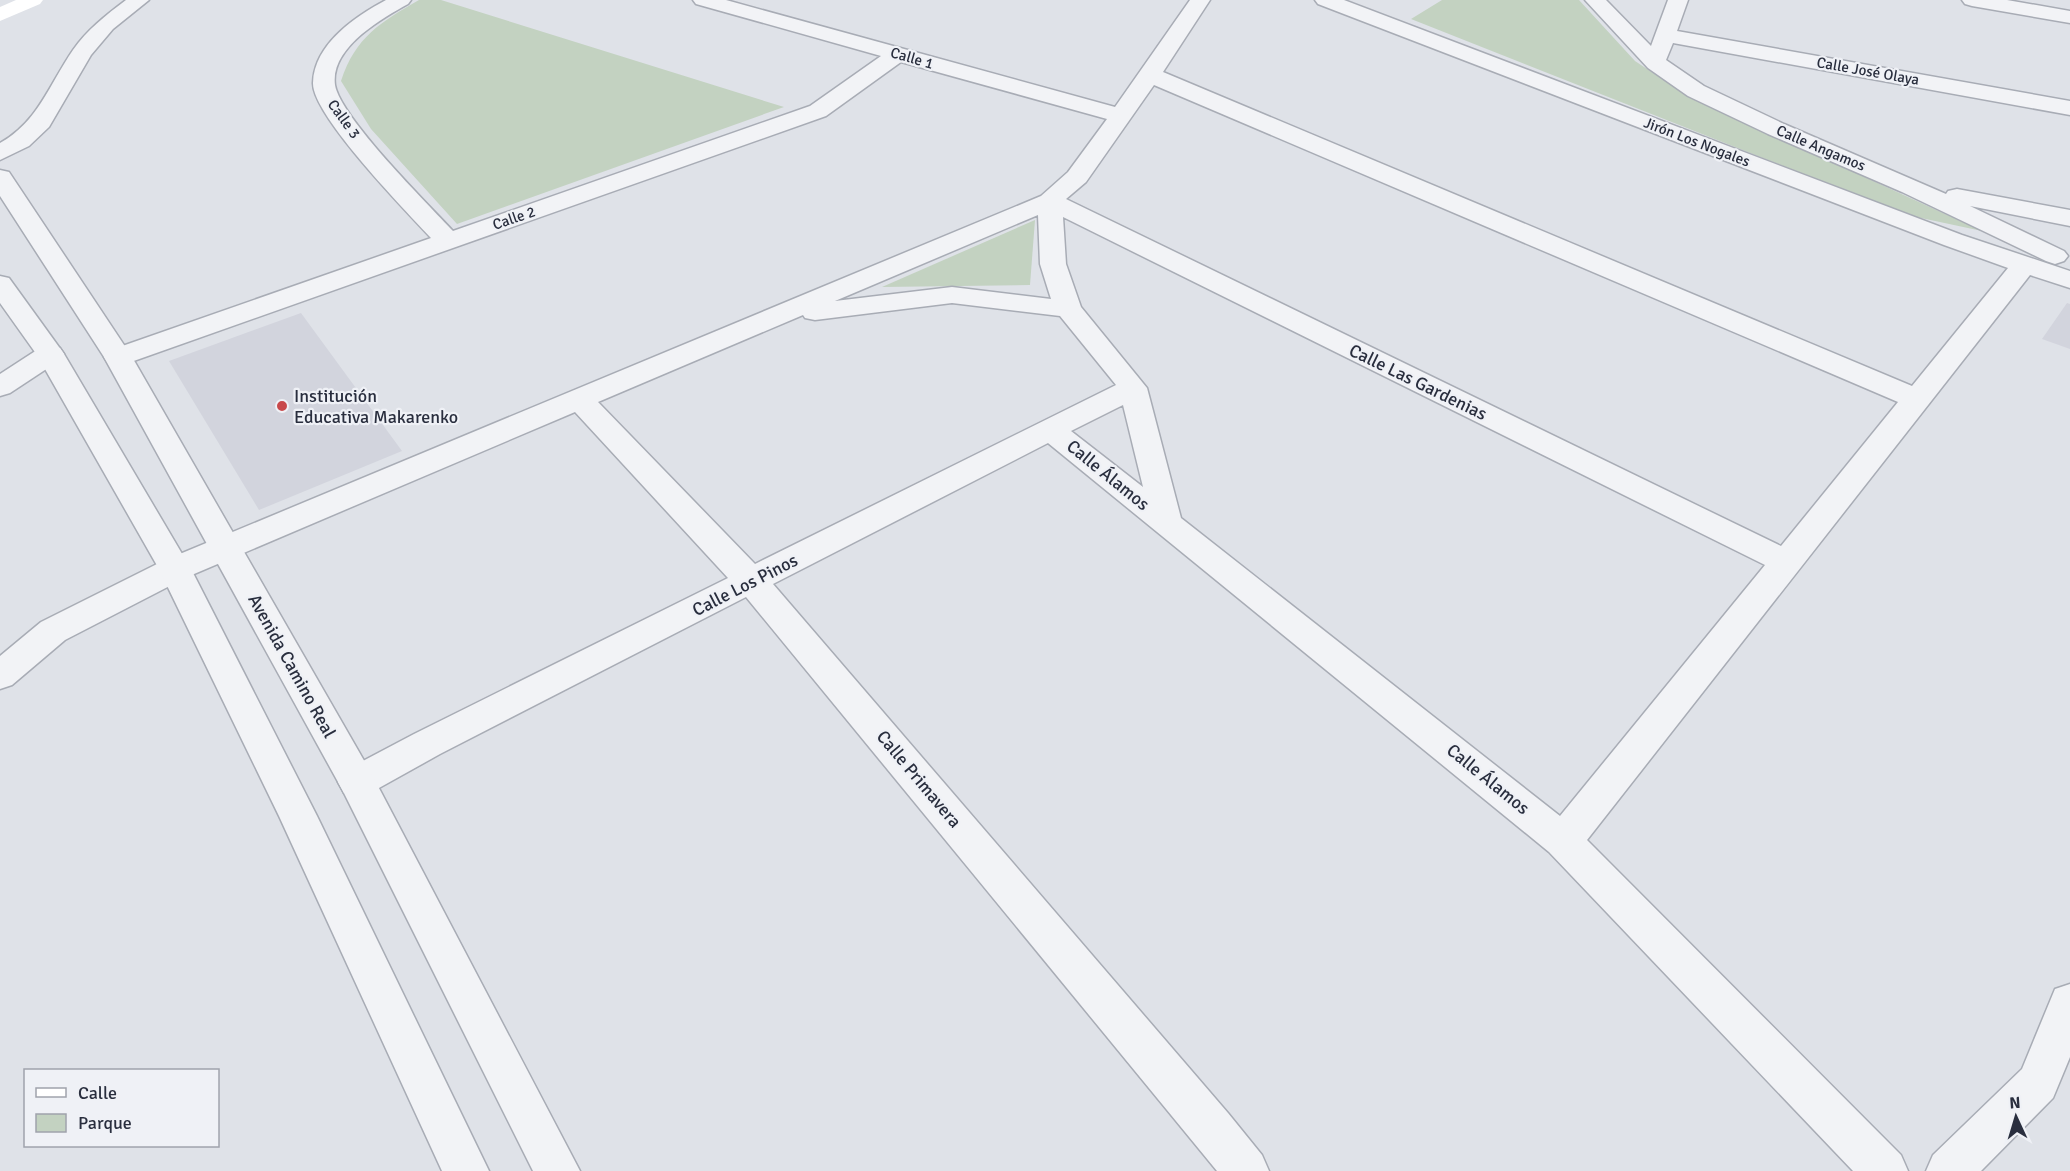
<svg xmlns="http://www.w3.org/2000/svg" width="2070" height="1171" viewBox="0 0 2070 1171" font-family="Signika,sans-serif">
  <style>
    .built { fill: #d2d4dd }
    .green { fill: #c3d2c1 }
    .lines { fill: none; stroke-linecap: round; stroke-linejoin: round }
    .minor-casing { stroke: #a8acb5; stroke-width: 3 }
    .tertiary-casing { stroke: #a8acb5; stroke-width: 3 }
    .minor { fill: #f2f3f6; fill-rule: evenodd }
    .tertiary { fill: #f2f3f6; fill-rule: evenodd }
    .secondary { fill: #fff; fill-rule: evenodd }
    .poi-dot { fill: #c8494b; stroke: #eff1f6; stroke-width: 2 }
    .labels { text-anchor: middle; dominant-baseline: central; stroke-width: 4.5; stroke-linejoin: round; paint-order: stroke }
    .far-street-label { font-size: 15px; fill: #292e3e; stroke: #eff1f6 }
    .street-label { font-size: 18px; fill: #292e3e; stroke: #eff1f6 }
    .poi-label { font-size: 18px; fill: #292e3e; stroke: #eff1f6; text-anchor: start }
  </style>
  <rect width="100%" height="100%" fill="#dfe2e8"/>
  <g class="built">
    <path d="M2067,303L2070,304V349L2042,339Z"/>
    <path d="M301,313L402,451L259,510L169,361Z"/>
  </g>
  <g class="green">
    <path d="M419,0H441L784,107L457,224L371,129L341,81C355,37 381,22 419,0Z"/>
    <path d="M1442,0H1579L1635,61L1688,96L1982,231L1907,215L1411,19Z"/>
    <path d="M1035,220L1030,285L882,287Z"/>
  </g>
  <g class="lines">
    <defs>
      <g id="minor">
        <path d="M126,0H149L113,29L91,55L49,127L29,146L0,160V143C38,122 49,85 73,50C87,30 106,15 126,0Z"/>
        <path d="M386,0H411L408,4C381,19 330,48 335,85C340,117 428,204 453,231L810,106L881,56L696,4L693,0H726L1115,107L1190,0H1210L1163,72L1912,386L2008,268L1944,245L1318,4L1315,0H1344L1962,235L2070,271V288L2030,275L1587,840L1901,1155L1908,1171H1853L1549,852L1048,443L773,584L1228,1113L1262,1155L1269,1171H1217L746,597L440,754L370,793L357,797L344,793L338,782L344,771L414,734L728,578L575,412L187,577L65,640L12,685L0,689V656L41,622L163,561L1041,196L1068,172L1107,119L901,62L826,116L128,363L118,366L108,363L104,357L108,351L431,238C407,212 312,115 313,83C314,44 356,16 386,0ZM1154,85L1898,402L1781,546L1066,199L1086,182ZM1038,215L1040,264L1051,299L952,287L835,301ZM1063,217L1765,565L1560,816L1181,518L1147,388L1081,307L1066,264ZM952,303L1060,316L1116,385L755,564L598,402L803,315L805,318L815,320ZM1123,405L1143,487L1071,431Z"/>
        <path d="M1585,0H1606L1651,46L1668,0H1688L1677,31L2070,101V115L1673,43L1666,60L1704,86L1784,124L1946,194L1948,191L1957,189L2070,210V226L1970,206L2064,251L2068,256L2064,261L2055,264L2046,261L1902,192L1768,134L1688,96L1648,68Z"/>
        <path d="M1962,0H2007L2070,11V23L1972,6L1965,4Z"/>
        <path d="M50,345L60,348L64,354L60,360L10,393L0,396V374L40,348Z"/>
        <path d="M2070,984V1057L2053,1098L1981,1171H1926L1933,1155L2022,1069L2055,989Z"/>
      </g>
      <g id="tertiary">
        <path d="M0,170L9,172L132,357L370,771L580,1171H533L343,791L104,357L0,196Z"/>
        <path d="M0,276L9,278L64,354L191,569L317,816L489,1171H442L279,816L159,569L37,355L0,303Z"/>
      </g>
    </defs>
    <use href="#minor" class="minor-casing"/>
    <use href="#tertiary" class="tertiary-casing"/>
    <use href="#minor" class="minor"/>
    <use href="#tertiary" class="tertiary"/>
    <path class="secondary" d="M16,0H43L40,4L0,21V7Z"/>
  </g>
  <circle class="poi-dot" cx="282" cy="406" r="6"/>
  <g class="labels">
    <g class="far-street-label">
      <text transform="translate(912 58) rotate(16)">Calle 1</text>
      <text transform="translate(1868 71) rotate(10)">Calle José Olaya</text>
      <text transform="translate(344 119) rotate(54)">Calle 3</text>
      <text transform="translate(1697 142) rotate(21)">Jirón Los Nogales</text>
      <text transform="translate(1821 148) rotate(23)">Calle Angamos</text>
      <text transform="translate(514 218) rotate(-19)">Calle 2</text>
    </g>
    <g class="street-label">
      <text transform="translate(1418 382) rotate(26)">Calle Las Gardenias</text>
      <text transform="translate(1108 475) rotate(39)">Calle Álamos</text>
      <text transform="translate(745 585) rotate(-27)">Calle Los Pinos</text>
      <text transform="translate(292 666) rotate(61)">Avenida Camino Real</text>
      <text transform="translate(919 779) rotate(50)">Calle Primavera</text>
      <text transform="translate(1488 779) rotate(39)">Calle Álamos</text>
    </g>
    <g class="poi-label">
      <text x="294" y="396">Institución<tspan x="294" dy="21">Educativa Makarenko</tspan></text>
    </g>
  </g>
  <rect x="24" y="1069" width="195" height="78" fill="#eff1f6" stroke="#a0a3ac" stroke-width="1.5"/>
  <rect x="36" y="1088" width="30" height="9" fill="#ffffff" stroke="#a0a3ac" stroke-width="1.5"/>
  <text x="78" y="1099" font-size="18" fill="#292e3e">Calle</text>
  <rect x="36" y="1114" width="30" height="18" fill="#c3d2c1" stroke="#a0a3ac" stroke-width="1.5"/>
  <text x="78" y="1129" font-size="18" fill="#292e3e">Parque</text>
  <g transform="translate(2016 1117) rotate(356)" stroke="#eff1f6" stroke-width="4.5" paint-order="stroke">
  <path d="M0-4.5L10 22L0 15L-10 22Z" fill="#292e3e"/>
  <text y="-9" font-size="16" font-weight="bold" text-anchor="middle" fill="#292e3e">N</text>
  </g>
</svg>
